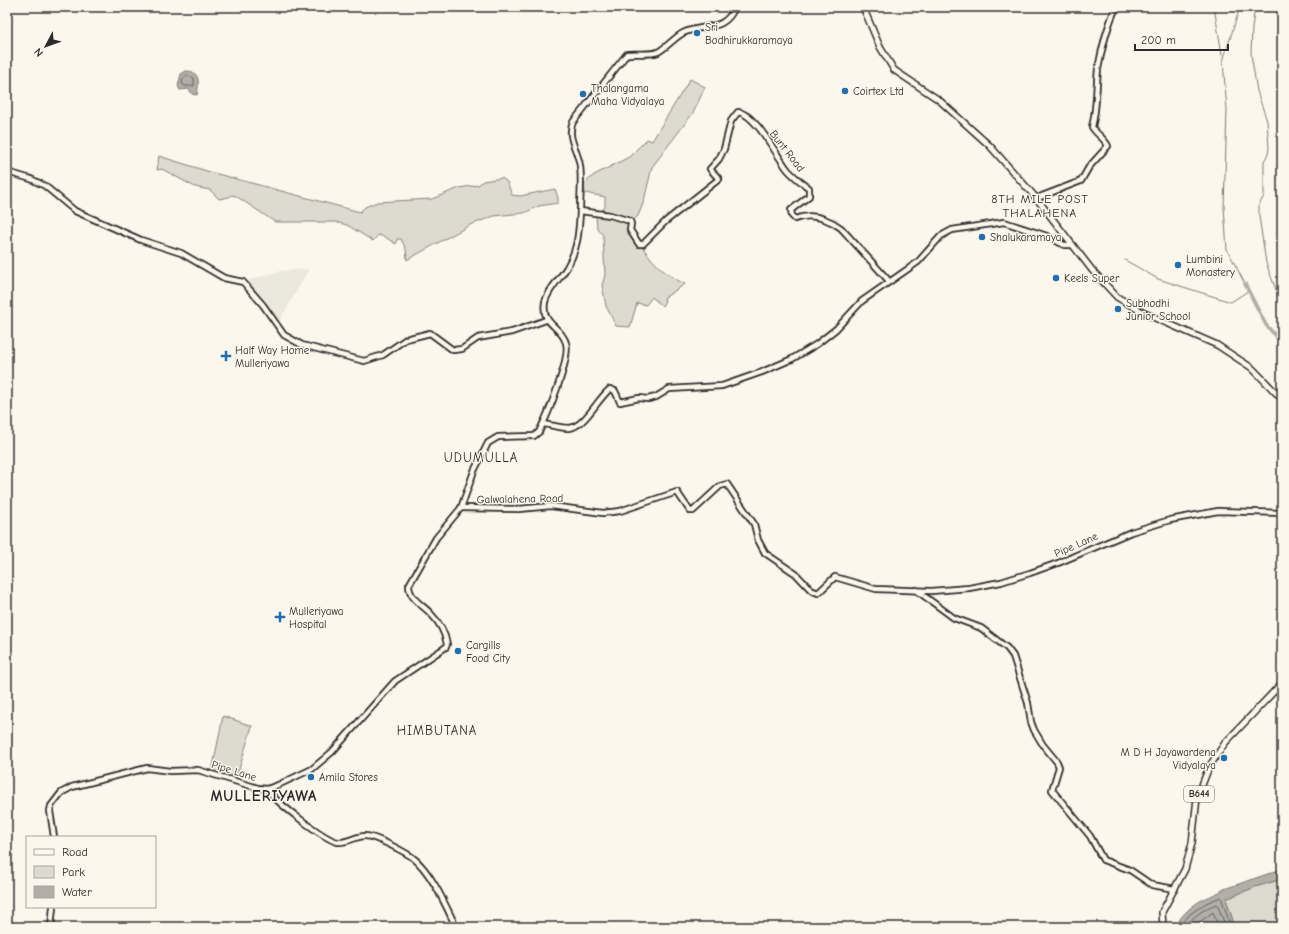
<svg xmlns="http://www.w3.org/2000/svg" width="1289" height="934" viewBox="0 0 1289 934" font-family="'Comic Neue',sans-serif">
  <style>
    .built { fill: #ebe8de }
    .green { fill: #dddad0; stroke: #84827e }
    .water { fill: #b1afa7; stroke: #7b7a75 }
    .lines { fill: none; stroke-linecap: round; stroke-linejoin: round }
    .shore { stroke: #61605d; stroke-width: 1 }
    .stream { stroke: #7b7a75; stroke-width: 1 }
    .canal { stroke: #b1afa7; stroke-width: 3.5 }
    .secondary-casing { stroke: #2b2b2b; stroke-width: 8 }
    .primary-casing { stroke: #2b2b2b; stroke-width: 8 }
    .secondary { stroke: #fbf7ec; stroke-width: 4.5 }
    .primary { stroke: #fbf7ec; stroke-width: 5 }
    .poi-dot { fill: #1f6fb2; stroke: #fbf7ec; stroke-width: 1.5 }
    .labels { text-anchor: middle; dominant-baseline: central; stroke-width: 3; stroke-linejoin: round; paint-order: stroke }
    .shield { fill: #fbf7ec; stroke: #696865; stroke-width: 1 }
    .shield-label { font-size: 10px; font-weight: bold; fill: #2b2b2b }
    .poi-label { font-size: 11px; fill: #2b2b2b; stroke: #fbf7ec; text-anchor: start }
    .street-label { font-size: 11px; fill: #2b2b2b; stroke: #fbf7ec }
    .neighbourhood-label { font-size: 12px; letter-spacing: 1px; fill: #2b2b2b; stroke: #fbf7ec }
    .quarter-label { font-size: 13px; letter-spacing: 1px; fill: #2b2b2b; stroke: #fbf7ec }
    .district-label { font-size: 15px; font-weight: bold; letter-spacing: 1px; fill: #2b2b2b; stroke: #fbf7ec }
  </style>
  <rect width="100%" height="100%" fill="#fbf7ec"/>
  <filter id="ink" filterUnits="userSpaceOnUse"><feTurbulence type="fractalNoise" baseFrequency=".025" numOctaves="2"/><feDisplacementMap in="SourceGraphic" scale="8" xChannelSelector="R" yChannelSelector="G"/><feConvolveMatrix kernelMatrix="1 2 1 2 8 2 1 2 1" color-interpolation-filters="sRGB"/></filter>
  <g filter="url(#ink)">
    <path class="built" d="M309,269L276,327L243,285L252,279L281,271Z"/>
    <g class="green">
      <path d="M690,79L705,87L693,113L652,167L644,201L638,216L630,224C643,251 657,271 685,284L664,298L665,301L662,306L652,297L646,305L637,303L630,327L616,326L606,306L602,285L605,275L603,235L597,228L596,216L605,207V197L585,193L584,184L594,175L629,157L647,139L652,141Z"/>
      <path d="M159,156L210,172L360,212L365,207L377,202L432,199L459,188L478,185L483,181L502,178L507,182L512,195L520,196L555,189L558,198V203L539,206L524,213L494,216L470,225L407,260L406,249L401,239H397L396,244L385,237L378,235L373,241L347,225L335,222H275L236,196L232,195L229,197L219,199L210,190L195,187L162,169L157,170Z"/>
      <path d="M223,716L252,726L236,779L212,771Z"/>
      <path d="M1282,879V927H1235L1226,899L1255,887Z"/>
    </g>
    <g class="water">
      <path d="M186,71C201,71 199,84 197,95L192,94L189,89L180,90L178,86L181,74Z"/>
      <path d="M1282,869V879L1255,887L1226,899L1235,927H1175C1180,916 1193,904 1204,899C1212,895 1217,894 1224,889Z"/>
    </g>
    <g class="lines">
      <g class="shore">
        <path d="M187,75L194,78V86H185L182,84L183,79Z"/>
        <path d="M1179,927L1190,914L1206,903L1221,897L1231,927"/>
        <path d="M1185,927C1193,917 1204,908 1217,904L1226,927"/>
        <path d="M1193,927L1213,912L1219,927"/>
      </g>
      <g class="stream">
        <path d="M1214,7L1223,60"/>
        <path d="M1240,7L1223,61L1227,110L1224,208L1227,249L1245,284"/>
        <path d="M1255,7L1252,28L1251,54L1257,91L1267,121L1269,148L1268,154L1264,161V196L1259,205V216L1266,263L1282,306"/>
        <path d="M1125,260L1158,279L1231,302L1248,291"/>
      </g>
      <path class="canal" d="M1245,284L1266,325L1282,343"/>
      <defs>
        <g id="secondary">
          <path d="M7,172L31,179L45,186L75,211L141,240L181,253L224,278L243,282L263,305L284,335L302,345L364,361L383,355L406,339L430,333L453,350L462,349L478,338L512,332L546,320"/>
          <path d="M1037,199L1042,196L1081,181L1089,167L1108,146C1104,138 1097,135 1092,127C1097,108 1096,88 1098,69C1102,47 1107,27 1116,7"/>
          <path d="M580,211L610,215L630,221L631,224L630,230L639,244H643L666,221L719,179L710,169L719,159L724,149L731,121L738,112C756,114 776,155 788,170C794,177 801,182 809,188V196L791,210L792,216L795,219C811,213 827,218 841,228L889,281"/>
          <path d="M543,424C551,425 561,428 569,428C585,427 598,398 610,389L615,391L620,402L639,398L648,399L656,397L669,389L722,386L762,372L792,359L817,344L836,329L862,301L918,262L941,236L952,230L1004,222L1047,236L1064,245H1071"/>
          <path d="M461,508L519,509L551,506L603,513L620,511L677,492L690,511H693L720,486L727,484L754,524L758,540L765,553L796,574L811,590L818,593L835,577L876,589L931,591L969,588L1001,582L1030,573L1058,563L1131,532L1170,520L1218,511L1282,513"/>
          <path d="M916,590L954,618L981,628L1007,648L1013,656L1028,703L1031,722L1034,730L1043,745L1057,762L1059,767L1052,790L1090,836L1103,860L1130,870L1152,885L1175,889"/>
          <path d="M267,789C273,800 325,840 338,842C347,843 356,836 365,836C375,836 403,851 412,857C431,871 446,906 456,927"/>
          <path d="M54,837L50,811L51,806L61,793L72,787L147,768L170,771L198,770L258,788L267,789L278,785L312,769L332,752L395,681L446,647L447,644C445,634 439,622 431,614C423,605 409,599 409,585L436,538L461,508L474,471L488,443L498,437L534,436L539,432C547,417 571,358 566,343C561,325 541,326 545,302C548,289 561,278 567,267C578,249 579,231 580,211C580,197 582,180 580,166C578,150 566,138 573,122L627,54C636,53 651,55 658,52C667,47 674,38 683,33C704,23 724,33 735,7"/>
          <path d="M51,927L53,907"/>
        </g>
        <g id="primary">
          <path d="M863,7L880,47L894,70L939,100L990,146L1037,199L1092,270L1117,297L1144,313L1217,345L1252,368L1282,399"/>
          <path d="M1163,927L1162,912L1185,869L1192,843L1197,798L1209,767L1225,743L1282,683"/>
        </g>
      </defs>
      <use href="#secondary" class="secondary-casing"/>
      <use href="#primary" class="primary-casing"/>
      <use href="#secondary" class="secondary"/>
      <use href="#primary" class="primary"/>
    </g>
  </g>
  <g class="poi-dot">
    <circle cx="697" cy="33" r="4"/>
    <circle cx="845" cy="91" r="4"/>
    <circle cx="583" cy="94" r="4"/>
    <circle cx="982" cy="237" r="4"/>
    <circle cx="1178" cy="265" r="4"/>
    <circle cx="1056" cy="278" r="4"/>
    <circle cx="1118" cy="309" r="4"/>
    <path d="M224 350h4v4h4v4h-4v4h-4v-4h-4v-4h4z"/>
    <path d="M278 611h4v4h4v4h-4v4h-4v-4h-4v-4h4z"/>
    <circle cx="458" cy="651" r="4"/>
    <circle cx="1224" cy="758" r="4"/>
    <circle cx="311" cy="777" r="4"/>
  </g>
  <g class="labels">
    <rect class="shield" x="1184" y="786" width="30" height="16" rx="3"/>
    <g class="shield-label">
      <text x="1199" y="794">B644</text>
    </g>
    <g class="poi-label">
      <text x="705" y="27">Sri<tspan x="705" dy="13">Bodhirukkaramaya</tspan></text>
      <text x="591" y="88">Thalangama<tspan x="591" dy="13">Maha Vidyalaya</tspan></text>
      <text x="853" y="91">Coirtex Ltd</text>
      <text x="990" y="237">Shalukaramaya</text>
      <text x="1186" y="259">Lumbini<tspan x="1186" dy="13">Monastery</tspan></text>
      <text x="1064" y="278">Keels Super</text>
      <text x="1126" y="303">Subhodhi<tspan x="1126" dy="13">Junior School</tspan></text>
      <text x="235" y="350">Half Way Home<tspan x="235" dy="13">Mulleriyawa</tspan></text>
      <text x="289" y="611">Mulleriyawa<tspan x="289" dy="13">Hospital</tspan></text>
      <text x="466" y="645">Cargills<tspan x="466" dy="13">Food City</tspan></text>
      <text x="1216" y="752" text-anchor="end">M D H Jayawardena<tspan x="1216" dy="13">Vidyalaya</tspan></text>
      <text x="319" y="777">Amila Stores</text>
    </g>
    <g class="street-label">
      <text transform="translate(787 151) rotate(52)">Bunt Road</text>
      <text transform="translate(520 499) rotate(-1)">Galwalahena Road</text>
      <text transform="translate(1076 545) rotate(-24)">Pipe Lane</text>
      <text transform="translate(234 771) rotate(17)">Pipe Lane</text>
    </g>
    <g class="neighbourhood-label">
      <text x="1040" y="199">8TH MILE POST<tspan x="1040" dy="14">THALAHENA</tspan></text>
    </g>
    <g class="quarter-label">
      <text x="481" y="457">UDUMULLA</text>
      <text x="437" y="730">HIMBUTANA</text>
    </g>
    <g class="district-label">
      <text x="264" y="796">MULLERIYAWA</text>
    </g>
  </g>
  <rect width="1289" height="934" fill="none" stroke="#fbf7ec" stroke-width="24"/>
  <rect x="12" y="12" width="1265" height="910" fill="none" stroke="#2b2b2b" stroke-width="1.5" filter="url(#ink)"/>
  <rect x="26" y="836" width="130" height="72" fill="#fbf7ec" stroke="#a8a59f"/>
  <rect x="34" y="849" width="20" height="6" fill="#fbf7ec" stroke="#a8a59f"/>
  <text x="62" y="856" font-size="12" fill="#2b2b2b">Road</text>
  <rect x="34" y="866" width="20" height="12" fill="#dddad0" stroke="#a8a59f"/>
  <text x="62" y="876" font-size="12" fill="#2b2b2b">Park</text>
  <rect x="34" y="886" width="20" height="12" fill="#b1afa7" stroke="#a8a59f"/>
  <text x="62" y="896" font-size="12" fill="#2b2b2b">Water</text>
  <g transform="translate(46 46) rotate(229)" stroke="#fbf7ec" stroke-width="3" paint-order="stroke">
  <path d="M0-3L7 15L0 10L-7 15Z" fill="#2b2b2b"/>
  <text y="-6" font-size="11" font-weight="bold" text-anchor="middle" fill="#2b2b2b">N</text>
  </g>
  <path d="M1135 44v6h93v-6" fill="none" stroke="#2b2b2b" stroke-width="2"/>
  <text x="1141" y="44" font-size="12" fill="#2b2b2b" stroke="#fbf7ec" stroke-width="3" paint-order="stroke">200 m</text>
</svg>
